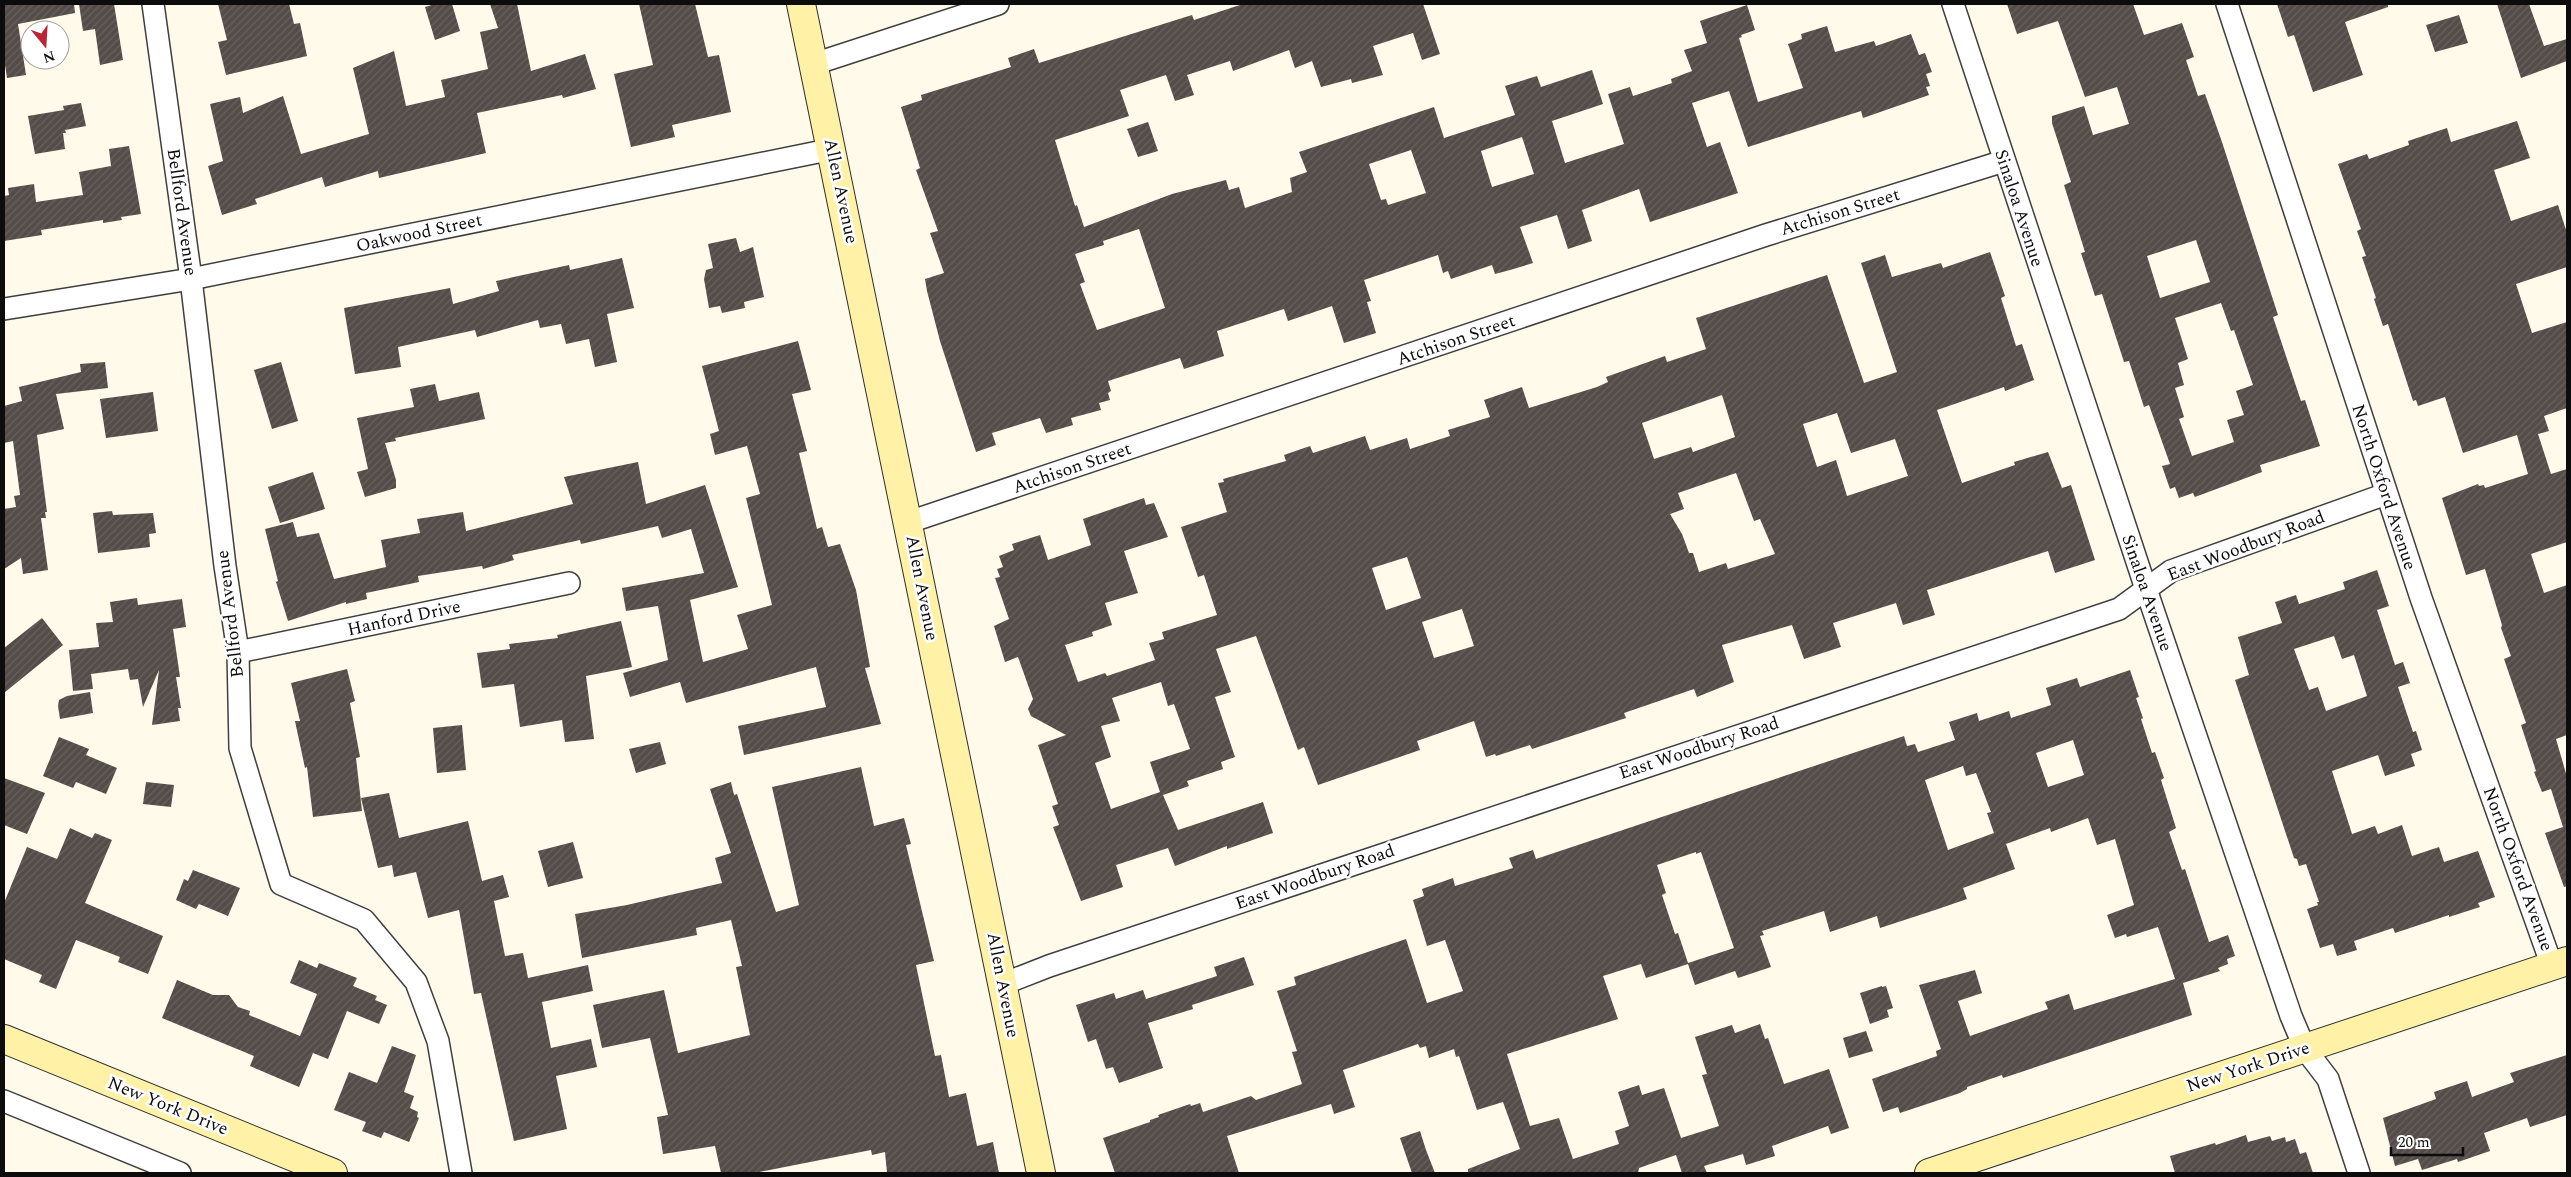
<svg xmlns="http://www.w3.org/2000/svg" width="2571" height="1177" viewBox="0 0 2571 1177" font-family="Spectral,serif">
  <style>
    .building { fill: url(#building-hatch); fill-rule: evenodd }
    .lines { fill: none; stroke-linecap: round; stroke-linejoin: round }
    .street-casing { stroke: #3f3f3f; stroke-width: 24 }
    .secondary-casing { stroke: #2e2e2e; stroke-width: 30 }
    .street { stroke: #fff; stroke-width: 21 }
    .secondary { stroke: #fff1a6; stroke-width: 28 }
    .labels { text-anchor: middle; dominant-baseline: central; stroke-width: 5; stroke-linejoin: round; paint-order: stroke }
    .street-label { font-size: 18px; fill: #0c0c0c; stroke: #fff }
  </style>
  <defs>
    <pattern id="building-hatch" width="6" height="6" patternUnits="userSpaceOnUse" patternTransform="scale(1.25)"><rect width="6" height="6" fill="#544c48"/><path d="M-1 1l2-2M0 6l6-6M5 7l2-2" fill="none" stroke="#68615e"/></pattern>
  </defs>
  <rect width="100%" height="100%" fill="#fffaea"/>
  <g class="building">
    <path d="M4,4H74L75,13L18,24L26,75L7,78L4,58Z"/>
    <path d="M79,4H114L123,60L100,65L95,29L83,31Z"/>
    <path d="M218,4H289L294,24L300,23L307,56L226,75L218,42L227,40Z"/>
    <path d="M435,4H452L460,31L435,40L425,7Z"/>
    <path d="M490,4H517L531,71L585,54L596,89L563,98L562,95L477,113L486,153L379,178L378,171L325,187L322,177L255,199L257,204L222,215L208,166L223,161L210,104L240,97L243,113L283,96L301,154L369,134L353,68L394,51L406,106L445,97L441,80L488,69L480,32L498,28Z"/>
    <path d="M639,4H695L708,57L719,55L731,112L672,125L675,137L631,147L614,74L653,65Z"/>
    <path d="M1243,4H1423L1440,54L1422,60L1413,33L1373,46L1383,75L1352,83L1351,79L1321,87L1312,61L1295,68L1289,50L1233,71L1230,61L1187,75L1194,95L1175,101L1166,75L1120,90L1129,116L1055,140L1075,206L1077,205L1084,227L1172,194L1226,180L1229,190L1239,187L1245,208L1292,192L1290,178L1307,172L1299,152L1434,107L1444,138L1515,115L1505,86L1537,76L1541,87L1592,70L1603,104L1552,121L1565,163L1624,144L1608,94L1630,87L1633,96L1672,83L1671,79L1692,71L1684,50L1707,43L1700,21L1747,5L1755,30L1741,35L1742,37L1739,38L1758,102L1803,88L1788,44L1802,39L1801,34L1827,26L1835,52L1874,41L1876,46L1911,34L1919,55L1925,53L1932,72L1926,74L1930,86L1926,87L1929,95L1863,118L1861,111L1748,147L1729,91L1692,103L1707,147L1720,142L1738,193L1650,222L1639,189L1582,210L1592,241L1568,249L1557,215L1520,227L1533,263L1510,270L1495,274L1492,265L1451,279L1448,271L1443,273L1438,255L1364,280L1371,301L1367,302L1376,333L1344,343L1332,306L1288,321L1284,309L1217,331L1224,356L1184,369L1180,358L1108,381L1111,391L1108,393L1110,400L1099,403L1101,410L1071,418L1073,425L1046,433L1040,418L992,433L996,445L976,452L940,341L927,291L925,279L944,273L930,233L938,231L916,170L920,168L901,107L922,100L921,95L1011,67L1008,58L1034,49L1039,63L1192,15L1194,20ZM1522,137L1534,174L1492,187L1481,151ZM1411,150L1426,193L1388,205L1386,199L1381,200L1369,164ZM1139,229L1165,308L1097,330L1080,284L1085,282L1075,254L1104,245L1103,241Z"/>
    <path d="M2007,4H2133L2144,35L2182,23L2194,57L2186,60L2198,96L2205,94L2222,142L2278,315L2273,317L2301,401L2305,400L2320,446L2260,465L2262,472L2195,497L2193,493L2179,498L2175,487L2170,489L2162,466L2170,464L2149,405L2144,407L2129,361L2124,362L2102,294L2095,296L2081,253L2085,252L2064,185L2071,182L2052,123V116L2084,106L2093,135L2129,124L2117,87L2085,97L2058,21L2017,34ZM2196,240L2210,282L2160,298L2147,256ZM2221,303L2231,331L2234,330L2253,385L2236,391L2244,415L2227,420L2234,442L2192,456L2179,419L2184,417L2175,388L2184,385L2178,363L2188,359L2175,318Z"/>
    <path d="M2277,4H2388V7L2345,22L2363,75L2313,92L2294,35L2288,37Z"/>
    <path d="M2497,4H2529L2544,46L2567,39V61L2521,78Z"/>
    <path d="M2459,15L2468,43L2435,52L2426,25Z"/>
    <path d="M81,103L86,126L65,130L66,133H63L65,149L35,154L28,116L64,110L63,106Z"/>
    <path d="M2517,121L2530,158L2494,170L2511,221L2558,205L2567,233V267L2516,284L2532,333L2567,322V408L2544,416L2549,431L2538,434L2551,474L2567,469V542L2531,554L2544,593L2567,585V735L2556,739L2567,777V886L2564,887L2545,833L2563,827L2551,789L2542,792L2534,772L2536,771L2521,725L2526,723L2504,659L2511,656L2501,628L2502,625L2485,569L2466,575L2442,498L2478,484L2479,486L2484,485L2485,488L2528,474L2517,435L2463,453L2445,397L2418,406L2416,400L2413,401L2388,324L2383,326L2374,299L2376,298L2362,257L2366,256L2357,231L2361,229L2338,164L2367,154L2369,159L2409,145L2408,141L2447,128L2451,142Z"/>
    <path d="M1148,122L1158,151L1138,157L1127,129Z"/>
    <path d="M129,146L141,214L121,217L122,220L103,223V220L41,230L42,235L4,241V196L9,195L8,188L34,184L36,202L83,195L79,172L111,166L109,149Z"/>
    <path d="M736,238L740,252L753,247L764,297L744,302L745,308L722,313L720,306L709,308L704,279L706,270L713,268L708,244Z"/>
    <path d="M1990,252L2005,296L2001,298L2016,346L2022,344L2034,380L2005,391L2004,387L1937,410L1962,483L2015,465L2014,462L2048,452L2062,488L2071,485L2095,560L2055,573L2048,551L1927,590L1935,615L1903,625L1896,603L1833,623L1841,647L1804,659L1792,625L1722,645L1734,682L1697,697L1694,689L1624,713L1626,718L1532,749L1530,745L1496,756L1495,754L1486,757L1474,721L1417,741L1420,750L1318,785L1304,747L1298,750L1256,636L1216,649L1231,692L1215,697L1235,757L1221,762L1223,769L1187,781L1189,786L1163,795L1178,830L1263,802L1273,833L1227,849V846L1175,866L1168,848L1116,865L1123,887L1081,901L1053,827L1059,825L1052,806L1058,804L1038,745L1066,735L1031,716L1028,709L1033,699L1018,657L1005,662L994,626L1009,619L995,578L1000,577L997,569L1003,567L999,556L1014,550L1012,544L1040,535L1048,560L1091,545L1083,519L1144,498L1146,505L1154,503L1168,537L1124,551L1138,593L1105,603L1112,625L1092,632L1093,636L1065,645L1078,682L1105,673L1107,676L1155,660L1149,643L1164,639L1162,632L1217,615L1204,575L1198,577L1181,527L1227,512L1218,483L1224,482L1223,479L1286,461L1284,455L1310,446L1313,453L1365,436L1370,450L1407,438L1410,449L1450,436L1448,430L1490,417L1484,400L1522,387L1529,408L1597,387L1608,382L1606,377L1665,356L1667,362L1706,349L1696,318L1827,275L1864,383L1897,372L1861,263L1885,255L1892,277L1941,263L1943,268ZM1722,395L1735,437L1693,452L1691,447L1654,459L1642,423ZM1837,413L1851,453L1895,439L1908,476L1847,496L1836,460L1817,467L1803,424ZM1736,473L1754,521L1760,519L1775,554L1728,569L1726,563L1699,572L1693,553H1689L1682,534L1670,514L1684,509L1678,493ZM1407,557L1421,598L1386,610L1372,568ZM1462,609L1474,646L1434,658L1422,622ZM1161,682L1168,706L1174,704L1190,749L1150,762L1160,792L1111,809L1095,763L1111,757L1101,726L1120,721L1112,698Z"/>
    <path d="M622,258L634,308L607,314L617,362L595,367L589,339L566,344L561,324L540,328L538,320L477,337L475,330L398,347L401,367L355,374L344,308L450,288L453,304L499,291L496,281L569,265L570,270Z"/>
    <path d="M798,341L811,390L792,394L807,451L799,453L817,529L822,527L828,547L840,544L856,590L870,667L865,668L881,724L744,755L738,726L826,707L816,667L686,703L680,682L630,697L623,673L668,660L658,606L626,611L622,588L704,573L691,529L662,538L658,526L581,544L580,540L512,555L514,560L483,569L482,566L418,576L419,582L366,593L367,599L346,604V602L288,621L276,582L278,581L265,529L293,522L297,537L319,533L334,579L386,567L381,540L420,533L417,519L463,512L466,531L573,504L564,477L638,462L646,504L705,485L738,587L690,600L703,662L748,649L737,615L772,605L746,498L760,494L747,446L715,455L710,434L719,431L702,366Z"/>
    <path d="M105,362L108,388L56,394L64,429L37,435L47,512H45L46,518H41L48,570L23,574L21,558L4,569V509L16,507L14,496L20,495L13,441L4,443V406L22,401L19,387L81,372L80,364Z"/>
    <path d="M281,362L298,421L272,429L254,370Z"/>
    <path d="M435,384L439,401L479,392L485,419L395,438L396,441L385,443L396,480V488L365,497L357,472L368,469L357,418L414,407L410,389Z"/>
    <path d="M153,392L158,431L106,438L100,399Z"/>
    <path d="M313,472L325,509L280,523L268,487Z"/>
    <path d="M112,511L113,515L153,513L156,533L149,534L150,547L98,553L93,513Z"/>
    <path d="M2377,570L2389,606L2377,610L2395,665L2403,662L2410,683L2398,687L2413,732L2416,731L2422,750L2411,754L2415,766L2385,776L2378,755L2332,771L2352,834L2375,826L2378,834L2402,825L2412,856L2439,847L2444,862L2478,851L2495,897L2478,903L2480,907L2449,917V915L2395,933L2393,928L2354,941L2357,950L2337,956L2333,944L2320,948L2307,909L2318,905L2317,902H2319L2306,864L2299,866L2297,859L2294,858L2235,680L2249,675L2238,637L2282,623L2275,602L2296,595L2299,604L2345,589L2343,582ZM2334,636L2342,659L2354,655L2367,696L2326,711L2318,687L2309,690L2294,649Z"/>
    <path d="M137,598L138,605L182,599L186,627L173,629L180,677H176L181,708H178L180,721L152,725L159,670L143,707L138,679L130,680L128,669L91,674L93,689L73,691L69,650L99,647L96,623L113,622L110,602Z"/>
    <path d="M42,618L63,645L4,693V648Z"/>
    <path d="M621,621L632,667L586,676L594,739L565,742L562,720L520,727L514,684L482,688L477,653L510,649L509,644L558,638L557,635Z"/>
    <path d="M347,669L355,701L350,703L360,757L356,758L362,811L313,817L307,767L305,768L295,721H300L291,683Z"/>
    <path d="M2130,670L2139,697L2136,698L2143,718L2141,719L2152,753L2155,752L2164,778L2161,780L2176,828L2169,832L2182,870L2185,869L2209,942L2228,935L2235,956L2227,959L2228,964L2218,968L2220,971L2183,983L2192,1015L2003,1078L2002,1075L1967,1087V1089L1960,1093L1900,1113L1898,1107L1883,1112L1872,1079L1937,1056L1936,1051L1941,1049L1919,985L1975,970L1982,993L1958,1001L1970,1036L2048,1009L2045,1002L2069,994L2074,1010L2175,979L2158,927L2127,937L2126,934L2115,938L2107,915L2134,905L2115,839L2097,845L2088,818L2051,832L2050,828L2006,844L2015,869L1963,888L1967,899L1935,910L1880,928L1877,916L1830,932L1824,911L1762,931L1764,935L1760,936L1771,967L1738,978L1735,971L1695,985L1688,964L1646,978L1641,964L1603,976L1618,1019L1507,1054L1530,1126L1559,1118L1573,1159L1619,1144L1615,1131L1629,1126L1618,1092L1639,1085L1642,1095L1664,1088L1681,1138L1719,1126L1702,1075L1707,1074L1695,1037L1732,1025L1735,1033L1760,1024L1765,1039L1768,1038L1784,1084L1829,1069L1849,1128L1831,1134L1828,1126L1772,1146L1775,1156L1746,1165L1743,1154L1704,1166L1707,1173H1682L1676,1155L1639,1168L1638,1173H1468V1169L1520,1149L1503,1102L1477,1110L1459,1056L1456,1057L1454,1049L1429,1058L1426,1046L1420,1048L1418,1044L1343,1070L1355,1107L1334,1114L1331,1104L1227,1136L1239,1173H1115L1103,1138L1150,1122V1120L1159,1117L1158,1115L1190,1104L1191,1106L1200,1103L1203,1112L1251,1096L1256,1100L1302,1084L1292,1052L1297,1051L1277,991L1296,985L1294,977L1406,939L1427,1003L1463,991L1445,940L1427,946L1413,900L1424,896L1422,889L1453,878L1455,886L1513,868L1509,858L1533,850L1536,859L1904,736L1907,746L1915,744L1918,752L1955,740L1949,722L1977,713L1979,721L2009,711L2011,718L2051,705L2046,688L2077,678L2080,687ZM2073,740L2084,775L2048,787L2036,753ZM1963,766L1966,776L1976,773L1991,812L1987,813L1994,833L1948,850L1925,780ZM1696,852V854L1701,852L1734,948L1688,963L1678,933L1675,934L1662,895L1666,893L1657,865Z"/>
    <path d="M90,692L93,713L60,719L58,706L59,700L67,696Z"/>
    <path d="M462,725L466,770L437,773L433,728Z"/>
    <path d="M59,737L89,749L86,755L117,768L106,794L76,782L73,788L43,776Z"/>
    <path d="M660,742L666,764L636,773L629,749Z"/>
    <path d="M861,767L874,826L904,818L911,844L906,845L934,961L916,965L935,1056L941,1055L949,1097L966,1093L977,1146L993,1142L999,1173H887L885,1152L872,1155L871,1150L754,1173H721L715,1146L663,1154L657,1117L668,1115L650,1038L602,1048L593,1005L664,990L678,1053L750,1035L736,967L742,966L731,920L696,928L697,935L582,958L575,914L627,905L722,883L715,858L731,853L710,789L731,782L734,795L737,794L776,912L799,905L772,787Z"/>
    <path d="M4,778L45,793L27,834L4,825Z"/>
    <path d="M146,782L174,785L171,807L143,804Z"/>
    <path d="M389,793L399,838L468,821L482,881L503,875L509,897L494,901L505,956L523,953L528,978L588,965L593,991L542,1002L551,1048L591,1039L597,1067L556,1076L567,1129L514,1141L481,993L474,994L459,910L428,918L416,872L394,877L392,865L378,868L361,798Z"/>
    <path d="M70,828L92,838L95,833L112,840L85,903L163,936L148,974L118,962L120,957L76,940L56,989L39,982L42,975L4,959V903L27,847L57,859Z"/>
    <path d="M573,842L583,878L548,887L538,851Z"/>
    <path d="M193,870L240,888L228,916L199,904L196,909L176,900L184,879L188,881Z"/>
    <path d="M1244,957L1254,985L1192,1005L1193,1009L1148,1023L1163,1068L1119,1083L1113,1067L1106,1069L1096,1039L1088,1042L1076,1005L1114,993L1116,999L1143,990L1146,999L1217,976L1214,967Z"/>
    <path d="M299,960L317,968L319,963L357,978L353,986L377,996L375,1000L387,1005L379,1024L347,1011L328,1059L313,1053L299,1087L250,1066L254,1056L162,1018L177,980L213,995H229L238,1007L250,1011L249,1015L300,1036L317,994L290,983Z"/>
    <path d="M1882,986V987L1886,986L1893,1008L1887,1010L1889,1017L1870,1024L1860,993Z"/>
    <path d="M1866,1031L1873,1051L1849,1058L1843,1038Z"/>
    <path d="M392,1046L416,1055L404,1092L414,1096L410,1108L418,1112L417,1117L419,1118L409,1142L384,1132L381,1138L362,1131L366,1122L334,1110L349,1072L377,1083Z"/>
    <path d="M2567,1055V1115L2530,1127L2527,1118L2484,1133L2490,1151L2458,1162L2457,1159L2422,1170L2418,1159L2395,1166L2383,1118L2436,1099L2434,1092L2467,1081L2472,1097L2514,1082L2510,1073Z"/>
    <path d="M1420,1131L1426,1150L1435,1173H1412L1400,1138Z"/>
    <path d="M2246,1135L2248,1142L2270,1136L2272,1141L2285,1137L2286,1142L2295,1139L2300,1154L2306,1152L2313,1173H2175L2170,1156L2215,1143L2216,1145Z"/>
  </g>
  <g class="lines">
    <defs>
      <g id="street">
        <path d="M153,4L191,279L225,566L238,652L240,748L281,884L364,920L416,982L438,1041L461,1173"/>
        <path d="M1953,4L2146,589L2291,1016L2305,1049L2328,1079L2359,1173"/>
        <path d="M2227,4L2421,598L2552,966"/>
        <path d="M814,64L998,4"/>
        <path d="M4,309L191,279L833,149"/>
        <path d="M909,522L1766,235L2004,161"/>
        <path d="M238,652L569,583"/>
        <path d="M1003,984L1049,966L2119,609L2171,571L2386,494"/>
        <path d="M4,1101L180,1173"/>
      </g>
      <g id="secondary">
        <path d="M801,4L1041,1173"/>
        <path d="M4,1039L333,1173"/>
        <path d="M1929,1173L2567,961"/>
      </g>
    </defs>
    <use href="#street" class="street-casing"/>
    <use href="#secondary" class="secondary-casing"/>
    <use href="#street" class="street"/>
    <use href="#secondary" class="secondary"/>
  </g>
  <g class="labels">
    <g class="street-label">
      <text transform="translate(841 191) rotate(78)">Allen Avenue</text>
      <text transform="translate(2019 208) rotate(72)">Sinaloa Avenue</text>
      <text transform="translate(182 212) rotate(82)">Bellford Avenue</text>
      <text transform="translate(1840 212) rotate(-17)">Atchison Street</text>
      <text transform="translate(419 233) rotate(-12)">Oakwood Street</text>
      <text transform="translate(1456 340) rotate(-19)">Atchison Street</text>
      <text transform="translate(1072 468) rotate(-19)">Atchison Street</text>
      <text transform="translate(2384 487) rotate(72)">North Oxford Avenue</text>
      <text transform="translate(2246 546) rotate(-21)">East Woodbury Road</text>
      <text transform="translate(922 588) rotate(79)">Allen Avenue</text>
      <text transform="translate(2147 593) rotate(71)">Sinaloa Avenue</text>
      <text transform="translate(230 614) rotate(-97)">Bellford Avenue</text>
      <text transform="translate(404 618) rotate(-12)">Hanford Drive</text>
      <text transform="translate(1699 748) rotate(-18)">East Woodbury Road</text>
      <text transform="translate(2518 869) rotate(70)">North Oxford Avenue</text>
      <text transform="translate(1315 877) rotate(-19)">East Woodbury Road</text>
      <text transform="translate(1003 985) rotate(79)">Allen Avenue</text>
      <text transform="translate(2248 1067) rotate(-18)">New York Drive</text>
      <text transform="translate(168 1106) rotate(22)">New York Drive</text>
    </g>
  </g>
  <rect width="2571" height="1177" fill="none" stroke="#0c0c0c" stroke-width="10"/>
  <g transform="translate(45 45) rotate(162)"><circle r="24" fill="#ffffff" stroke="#9e9e9e"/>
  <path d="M0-4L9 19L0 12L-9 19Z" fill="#bb2533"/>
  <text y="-8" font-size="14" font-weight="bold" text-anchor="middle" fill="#0c0c0c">N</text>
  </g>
  <path d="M2391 1147v8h72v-8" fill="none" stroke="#0c0c0c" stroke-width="2.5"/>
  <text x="2398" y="1147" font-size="15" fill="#0c0c0c" stroke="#ffffff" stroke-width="4" paint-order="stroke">20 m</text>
</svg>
